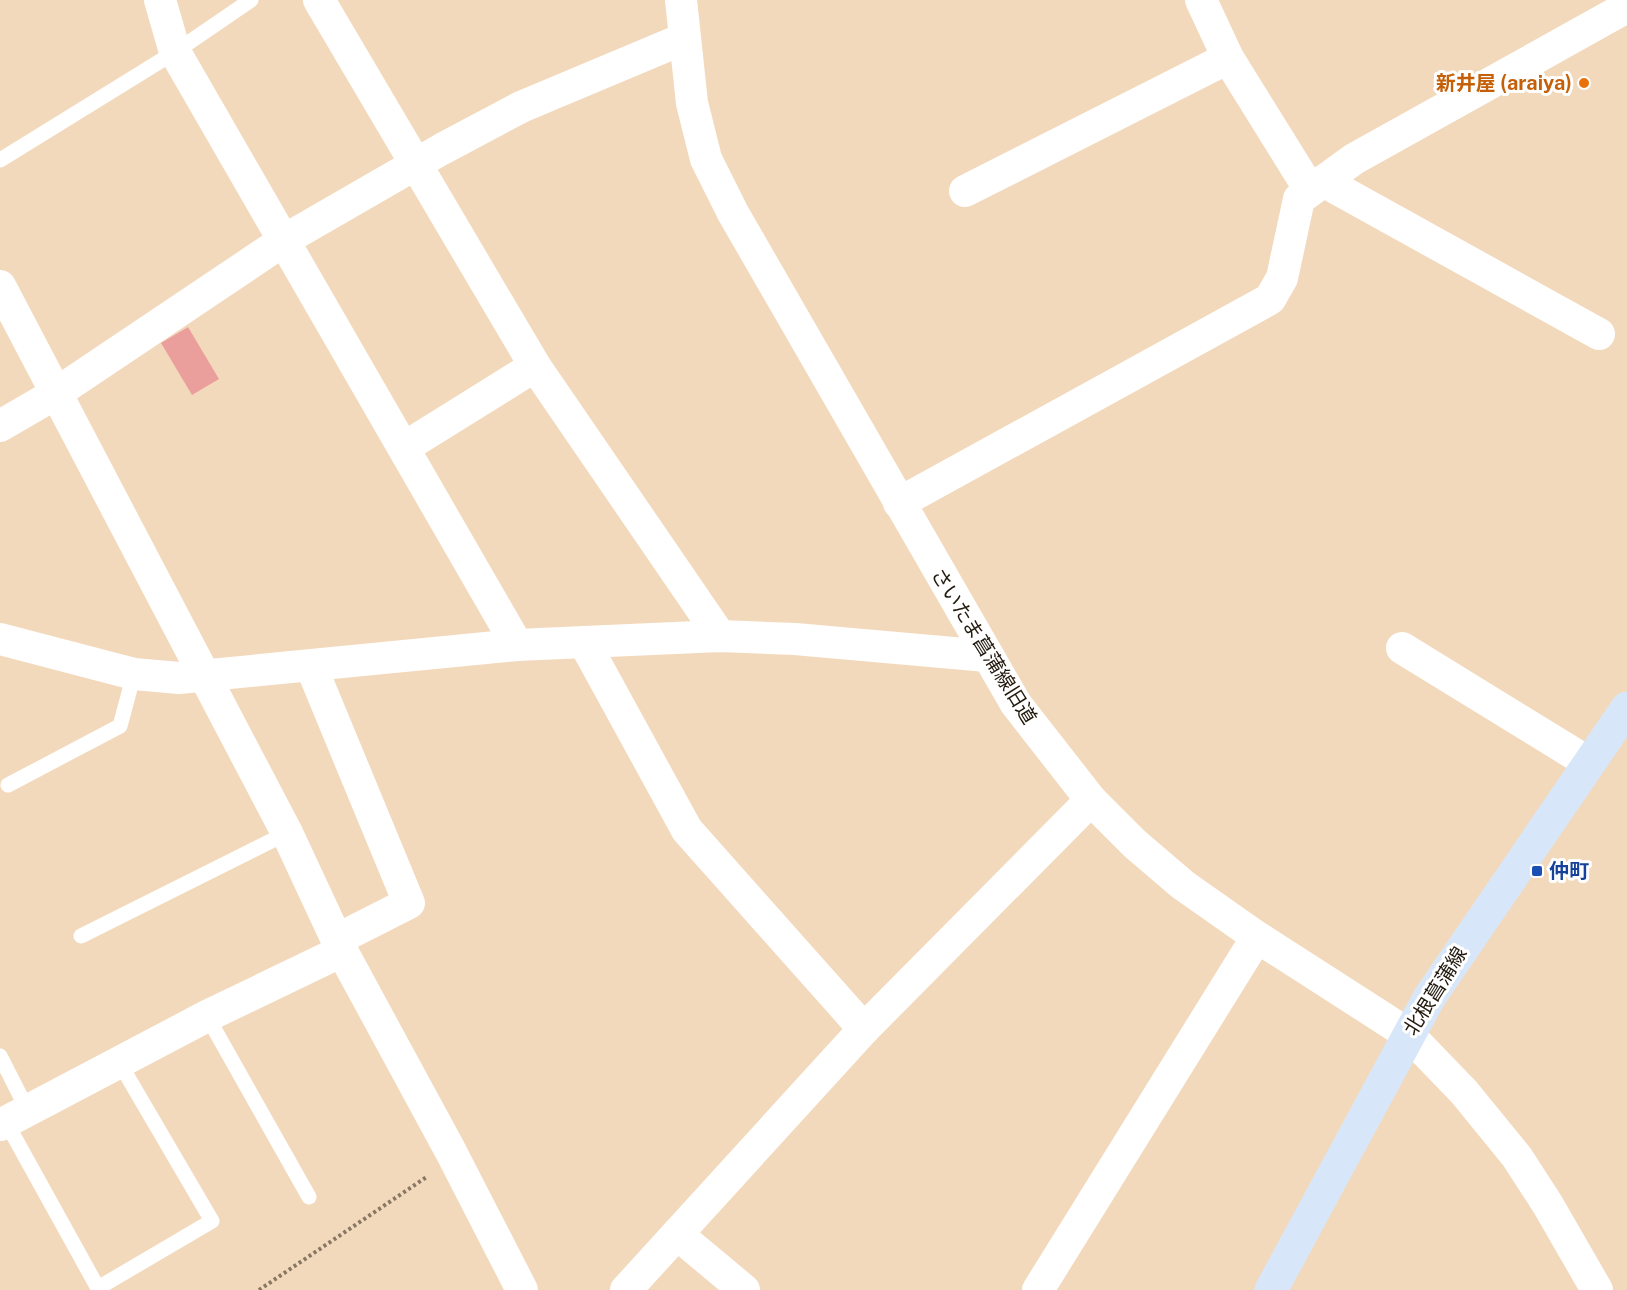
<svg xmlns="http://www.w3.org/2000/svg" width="1627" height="1290" viewBox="0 0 1627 1290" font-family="'Public Sans','Noto Sans JP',sans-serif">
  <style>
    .building { fill: #ea9f9d }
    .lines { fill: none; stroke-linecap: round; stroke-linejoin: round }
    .path { stroke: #887763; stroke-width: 4; stroke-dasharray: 3 3; stroke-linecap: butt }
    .lane { stroke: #fff; stroke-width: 15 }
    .street { stroke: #fff; stroke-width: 32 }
    .secondary { stroke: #d7e7f9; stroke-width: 33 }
    .food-dot { fill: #e8710a; stroke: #fff; stroke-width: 2 }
    .transit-dot { fill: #1a4fb4; stroke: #fff; stroke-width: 2 }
    .labels { text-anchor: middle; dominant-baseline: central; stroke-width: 6; stroke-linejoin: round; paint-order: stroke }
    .food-label { font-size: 20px; font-weight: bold; fill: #c56008; stroke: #fff; text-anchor: end }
    .street-label { font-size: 20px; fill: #22190e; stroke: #fff }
    .transit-label { font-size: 20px; font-weight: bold; fill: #164399; stroke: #fff; text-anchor: start }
  </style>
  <rect width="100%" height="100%" fill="#f3d9bc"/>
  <path class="building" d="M188,327L219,379L192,395L161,343Z"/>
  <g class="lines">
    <path class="path" d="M259,1290L428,1176"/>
    <g class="lane">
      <path d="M0,160L175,52L251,0"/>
      <path d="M8,785L120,726L134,674"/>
      <path d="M81,936L287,833"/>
      <path d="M207,1016L309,1197"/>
      <path d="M0,1056L28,1111"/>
      <path d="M6,1122L99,1290"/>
      <path d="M98,1288L212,1221L119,1062"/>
    </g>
    <g class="street">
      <path d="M160,0L175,52L517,645"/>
      <path d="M319,0L535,366L720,636"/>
      <path d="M681,0L692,103L706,159L733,213L1016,704L1091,800L1135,844L1183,885L1257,937L1408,1034L1464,1092L1517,1157L1548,1205L1597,1290"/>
      <path d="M1201,0L1228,58L1310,190"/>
      <path d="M1323,181L1599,334"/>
      <path d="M965,191L1228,58"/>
      <path d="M0,286L287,833L342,951L450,1150L522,1290"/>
      <path d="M0,426L55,394L286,239L442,149L521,107L683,39"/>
      <path d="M405,447L535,366"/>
      <path d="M899,503L1270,299L1282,278L1299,199L1354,159L1627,7"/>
      <path d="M0,639L134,674L179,678L517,645L720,636L795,639L987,656"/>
      <path d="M584,642L687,830L864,1029"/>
      <path d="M1402,648L1589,763"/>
      <path d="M311,666L409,903L338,939"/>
      <path d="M0,1125L207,1016L342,951"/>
      <path d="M677,1234L744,1290"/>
      <path d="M626,1290L864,1029L1091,800"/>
      <path d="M1038,1290L1257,937"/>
    </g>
    <path class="secondary" d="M1271,1290L1429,998L1627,708"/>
  </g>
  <circle class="food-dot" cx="1584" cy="83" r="6"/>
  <rect class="transit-dot" x="1531" y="865" width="12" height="12" rx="3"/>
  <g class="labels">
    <g class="food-label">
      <text x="1572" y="83">新井屋 (araiya)</text>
    </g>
    <g class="street-label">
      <text transform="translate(984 646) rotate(58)">さいたま菖蒲線旧道</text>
      <text transform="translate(1435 991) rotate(-58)">北根菖蒲線</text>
    </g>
    <g class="transit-label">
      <text x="1549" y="871">仲町</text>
    </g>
  </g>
</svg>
